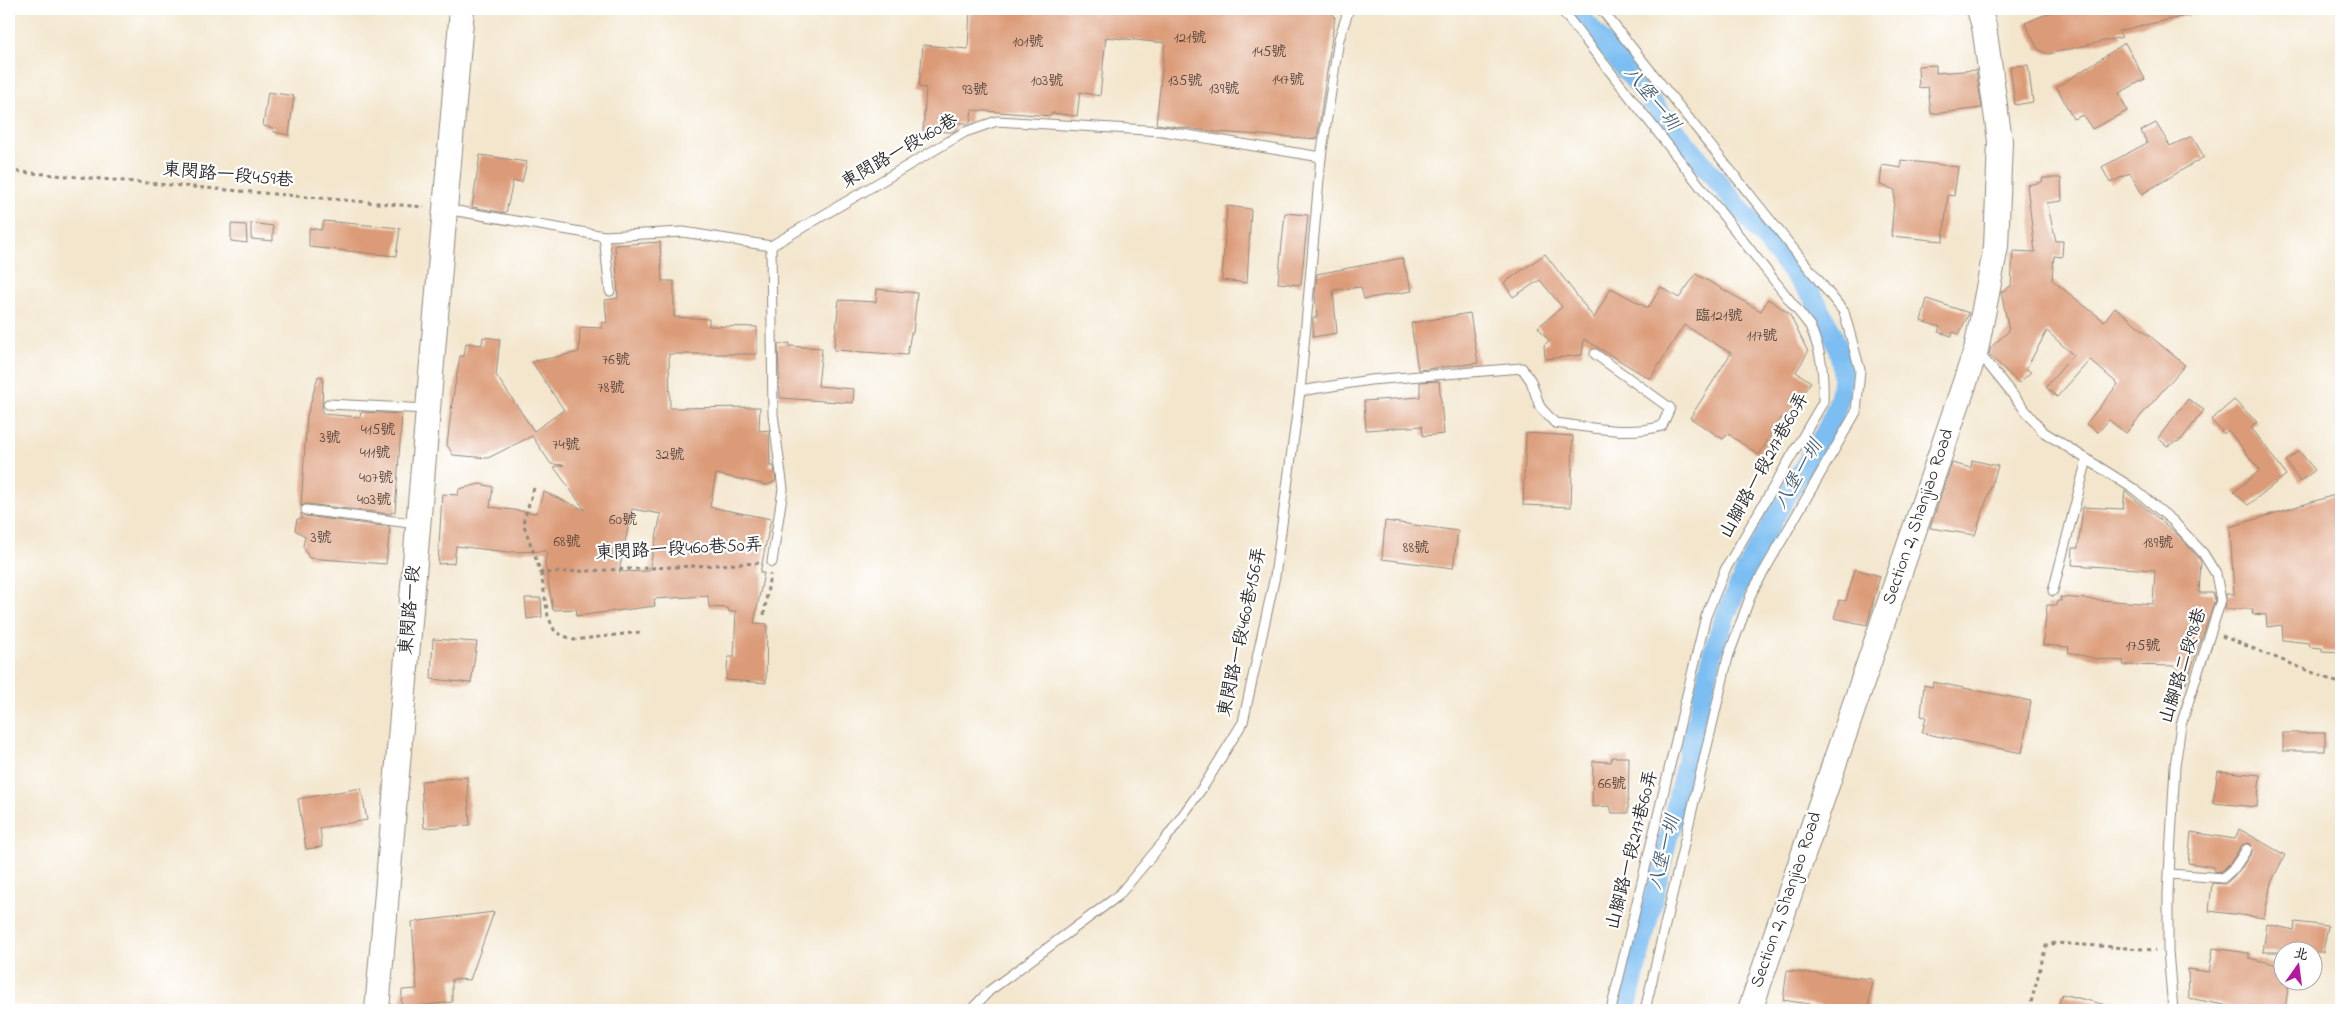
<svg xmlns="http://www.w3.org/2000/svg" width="2350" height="1019" viewBox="0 0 2350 1019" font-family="'Indie Flower','LXGW WenKai TC',sans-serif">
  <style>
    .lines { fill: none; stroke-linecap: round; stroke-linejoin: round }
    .canal { stroke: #7cbef2; stroke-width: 20 }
    .building { fill: #dc9b78; fill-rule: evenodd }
    .lane-casing { stroke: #8f887c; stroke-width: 11 }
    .secondary-casing { stroke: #8f887c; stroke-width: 26 }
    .path { stroke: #8f887c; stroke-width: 3; stroke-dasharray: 4 4; stroke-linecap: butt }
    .lane { stroke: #fff; stroke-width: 9 }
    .secondary { stroke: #fff; stroke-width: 24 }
    .labels { text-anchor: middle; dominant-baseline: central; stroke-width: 4.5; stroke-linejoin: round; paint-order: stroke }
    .number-label { font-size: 15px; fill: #57473e }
    .street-label { font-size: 18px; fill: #2b2b2b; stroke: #fff }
    .water-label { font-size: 19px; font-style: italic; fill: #475e71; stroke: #fff }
  </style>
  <rect width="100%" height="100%" fill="#fff"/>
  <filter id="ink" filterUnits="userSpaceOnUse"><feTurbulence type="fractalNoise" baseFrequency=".02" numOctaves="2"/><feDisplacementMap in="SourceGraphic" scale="10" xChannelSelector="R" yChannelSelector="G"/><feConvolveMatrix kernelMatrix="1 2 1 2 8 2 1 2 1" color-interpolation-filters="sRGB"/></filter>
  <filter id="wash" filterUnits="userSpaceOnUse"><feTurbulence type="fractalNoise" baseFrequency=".0096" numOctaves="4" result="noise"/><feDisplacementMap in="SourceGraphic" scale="20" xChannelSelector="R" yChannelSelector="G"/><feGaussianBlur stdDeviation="1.12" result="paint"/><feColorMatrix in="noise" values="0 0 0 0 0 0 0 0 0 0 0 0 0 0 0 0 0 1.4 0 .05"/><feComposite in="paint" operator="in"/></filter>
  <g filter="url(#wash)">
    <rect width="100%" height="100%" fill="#f3e6cd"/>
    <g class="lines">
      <path class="canal" d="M1577,9L1580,15L1813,297C1827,323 1845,351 1842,382C1839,420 1810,456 1791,488C1760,544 1731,591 1713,653L1626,1010"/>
    </g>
    <g id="blocks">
      <g class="building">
        <path d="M970,9H1334L1333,17H1335L1317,139L1216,132L1156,124L1165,43L1106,37L1100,96L1080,92L1077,116L1052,113L1051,116L972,110L970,123H958L956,130L952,132L923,131L926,88L919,87L923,45L968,49Z"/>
        <path d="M2059,9H2189L2190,15L2118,31L2122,37L2048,54L2038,49L2025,23Z"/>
        <path d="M2125,43L2145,79L2119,93L2127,111L2092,129L2083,115L2073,119L2057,87Z"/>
        <path d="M1936,65V73L1976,70L1982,108L1931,114L1928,87L1919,88L1918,66Z"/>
        <path d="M2028,65L2033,102L2015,105L2010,66Z"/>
        <path d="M268,92L294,96L289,135L274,132L273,128L263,126Z"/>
        <path d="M2156,123L2170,146L2192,136L2204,157L2142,194L2130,173L2110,183L2102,167L2147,143L2141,131Z"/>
        <path d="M480,155L527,162L522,182L513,181L506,213L472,207Z"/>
        <path d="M1901,160L1958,167L1954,196L1948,195L1943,241L1891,236L1895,190L1880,185L1882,165L1901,168Z"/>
        <path d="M2043,178H2061L2062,201L2047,203L2056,241H2063L2062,257L2054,256L2052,280L2104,321L2115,307L2185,365L2126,433L2109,420L2098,432L2086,424L2118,384L2090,360L2057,397L2046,387L2073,355L2047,331L2026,369L2031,372L2019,383L1989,355L1991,347L2009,331L2001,292L2011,286L2013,251L2035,252L2027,185L2042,182Z"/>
        <path d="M1227,206L1251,209L1247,283L1222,280Z"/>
        <path d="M1285,213L1308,215L1301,285L1278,283Z"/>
        <path d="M324,221L400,228L396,256L309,247V228L321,230Z"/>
        <path d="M251,223L273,226V241L251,239Z"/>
        <path d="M231,224L246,225L247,243L231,241Z"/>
        <path d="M660,242L662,281H674V317L709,319V326L757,327V354H669L670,408L760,407L759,431L769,430L770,466H774L776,481L767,485L716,474L710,507L771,519L760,573H764L754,623L767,624L766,683L726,680L728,657H734L736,611L729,612L728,608L709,607L708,596L654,599L655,606L576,616L577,609L553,610L545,563L547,551L508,552L456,546L454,563L438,564L442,494L458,495L459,489L480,484L493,487L490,507L536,513L544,492L585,510L554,467L564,465L551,464L532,436L488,458L453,455L447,445L452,403L460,356H464L466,343L482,345L483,337L500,339L496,375L534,431L564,410L532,362L579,352L580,327L602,328V322L607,323L605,300L618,298L615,245ZM632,509L661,514L649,571L619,572Z"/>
        <path d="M1545,254L1594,318L1611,288L1648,308L1661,287L1679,298L1696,274L1761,311L1768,299L1789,313L1808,352L1796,372L1811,382L1784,420L1781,418L1759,455L1728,434L1723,439L1690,418L1731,353L1684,325L1650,379L1584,339L1582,355L1545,359L1544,345L1549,341L1538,327L1562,307L1540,280L1513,297L1504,283Z"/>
        <path d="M1402,258L1412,291L1364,299L1361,287L1333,290L1337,333L1313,337V318L1317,317L1315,295L1317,274Z"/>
        <path d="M877,289L917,293L913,333H911L907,355L834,350L839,300L876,302Z"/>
        <path d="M1927,299L1969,313L1959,334L1953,332L1952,336L1938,332L1940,327L1921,321Z"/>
        <path d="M1470,313L1478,363L1418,370L1411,323Z"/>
        <path d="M790,343L789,346L822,348L818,386L854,389L853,403L780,398L778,344Z"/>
        <path d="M318,376L323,377L322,414L360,417L361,412L402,414L395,512H392L391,514L307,504L301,506L307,416Z"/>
        <path d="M1439,381L1444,434L1423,436L1422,426L1366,430L1364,401L1420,397V382Z"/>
        <path d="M2188,399L2204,410L2181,440L2167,446L2158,438Z"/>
        <path d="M2234,400L2257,422L2251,427L2286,475L2248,505L2234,492L2260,470L2228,430L2224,434L2211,420Z"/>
        <path d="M1526,433L1573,436L1571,507L1523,505Z"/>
        <path d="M2299,451L2315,470L2300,482L2286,461Z"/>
        <path d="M1972,460L1998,466L1975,535L1930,528L1952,463L1971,468Z"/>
        <path d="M2125,491L2177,534L2198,557L2201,562L2199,593H2213L2215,600L2186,684L2175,666L2123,665L2124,661L2097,659L2068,652L2069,647L2043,645L2047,605H2056L2057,601H2061L2060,597L2153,604L2155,570L2072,565L2073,548H2078L2083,507L2123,509Z"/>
        <path d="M2341,493V652L2322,651V648L2310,647L2309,643L2283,640L2282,625L2267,627L2266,615L2252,614L2253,609H2225L2226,594H2234L2230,527Z"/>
        <path d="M301,513L305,516L390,527L386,564L309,558L303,546L305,536L295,530L297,519H301Z"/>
        <path d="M1385,521L1458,531L1453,568L1382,559Z"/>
        <path d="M1855,569L1880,576L1867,625L1834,618L1839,600L1846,601Z"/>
        <path d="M525,598H541L542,617L527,619Z"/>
        <path d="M433,639L477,642L471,683L431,679Z"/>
        <path d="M1933,682L2031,701L2022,753L1922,733L1926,717L1921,716L1924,685L1932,687Z"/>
        <rect x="2283" y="733" width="42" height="18"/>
        <path d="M1612,757H1629L1628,813H1612L1610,806L1592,807L1593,761L1611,762Z"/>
        <path d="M2218,771L2260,775L2257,807L2213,803Z"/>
        <path d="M467,777L470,825L424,828L421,781Z"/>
        <path d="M361,788L367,820L320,828L322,847L306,849L298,799Z"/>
        <path d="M2239,829L2285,855L2271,883L2264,918L2209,911L2212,883L2225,884L2239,872L2252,852L2251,844L2247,843L2242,845L2230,863L2221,872L2214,871V867L2188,863L2191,832L2235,839Z"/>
        <path d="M494,912L470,980L452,979V1002L401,1008L402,990L417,989L412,922Z"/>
        <path d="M2295,922L2328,926L2323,952H2263L2267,924L2294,930Z"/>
        <path d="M2213,948L2249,953V958L2282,966V982H2289L2285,1010H2249L2189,998L2188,969L2209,972Z"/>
        <path d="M1787,971L1872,979L1868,1010H1849L1783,1000Z"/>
        <path d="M2062,994L2106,1005L2105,1010H2057Z"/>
      </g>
    </g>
  </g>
  <g filter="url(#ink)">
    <use href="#blocks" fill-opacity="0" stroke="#8f887c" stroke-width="1"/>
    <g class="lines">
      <defs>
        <g id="lane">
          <path d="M1561,9L1810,326C1822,354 1824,372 1823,402L1725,570L1706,616L1611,1010"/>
          <path d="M1601,9L1844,312L1860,370L1856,412L1752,592L1728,657L1645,1010"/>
          <path d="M445,209L604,236L683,232L771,246L965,132L997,121L1163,131L1321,157L1339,39L1349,9"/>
          <path d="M604,236L610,291"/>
          <path d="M771,246L773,414L783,489L772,562"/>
          <path d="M1979,353L2042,431L2134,489L2173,521L2203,553L2216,574L2221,600L2181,725L2175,766L2168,893V951L2173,1010"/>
          <path d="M1300,391L1370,380L1522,368L1531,381L1540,407L1555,423C1589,427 1628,436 1662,426L1670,408L1595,354"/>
          <path d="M328,404L428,409"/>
          <path d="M306,510L418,524"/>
          <path d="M2053,591L2087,459"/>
          <path d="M2170,874L2223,878L2235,867L2247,849"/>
          <path d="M971,1010L989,991L1118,896L1165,840L1205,784L1243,722L1275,576L1300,391L1321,157"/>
        </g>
        <g id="secondary">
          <path d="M377,1010L462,9"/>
          <path d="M1750,1010L1976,350L1996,247L2000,141L1984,26L1979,9"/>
        </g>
      </defs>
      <use href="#lane" class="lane-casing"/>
      <use href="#secondary" class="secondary-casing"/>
      <g class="path">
        <path d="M9,171L424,207"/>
        <path d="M534,488L523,523L541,573L760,563"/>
        <path d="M541,573L548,616L555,632L574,640L641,632"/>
        <path d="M764,615L770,574"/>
        <path d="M2222,636L2341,684"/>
        <path d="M2029,1010L2046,946L2055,943L2156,950"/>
      </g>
      <use href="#lane" class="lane"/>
      <use href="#secondary" class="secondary"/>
    </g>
  </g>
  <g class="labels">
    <g class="number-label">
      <text x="1190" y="38">121號</text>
      <text x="1028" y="42">101號</text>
      <text x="1269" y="52">145號</text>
      <text x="1288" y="80">147號</text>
      <text x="1047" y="81">103號</text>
      <text x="1185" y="81">135號</text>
      <text x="1224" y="89">139號</text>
      <text x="975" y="90">93號</text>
      <text x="1719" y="316">臨121號</text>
      <text x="1762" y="336">117號</text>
      <text x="616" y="360">76號</text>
      <text x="611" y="388">78號</text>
      <text x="378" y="430">415號</text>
      <text x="330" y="438">3號</text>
      <text x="566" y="445">74號</text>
      <text x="375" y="453">411號</text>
      <text x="670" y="455">32號</text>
      <text x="376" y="478">407號</text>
      <text x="374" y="500">403號</text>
      <text x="623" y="520">60號</text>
      <text x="321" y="538">3號</text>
      <text x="567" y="542">68號</text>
      <text x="2158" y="543">189號</text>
      <text x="1416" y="548">88號</text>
      <text x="2143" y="646">175號</text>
      <text x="1612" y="784">66號</text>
    </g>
    <g class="street-label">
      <text transform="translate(900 152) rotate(-30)">東閔路一段460巷</text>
      <text transform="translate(228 176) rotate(5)">東閔路一段459巷</text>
      <text transform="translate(1765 466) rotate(-61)">山腳路一段217巷60弄</text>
      <text transform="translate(1919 517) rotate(-71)">Section 2, Shanjiao Road</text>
      <text transform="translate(679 550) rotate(-3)">東閔路一段460巷50弄</text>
      <text transform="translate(411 610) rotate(-85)">東閔路一段</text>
      <text transform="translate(1243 632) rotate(-78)">東閔路一段460巷156弄</text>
      <text transform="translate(2184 666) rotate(-73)">山腳路二段98巷</text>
      <text transform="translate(1633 850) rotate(-76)">山腳路一段217巷60弄</text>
      <text transform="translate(1787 900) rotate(-71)">Section 2, Shanjiao Road</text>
    </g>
    <g class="water-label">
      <text transform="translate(1651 99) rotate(51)">八堡一圳</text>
      <text transform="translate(1799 475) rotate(-60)">八堡一圳</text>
      <text transform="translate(1665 853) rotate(-76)">八堡一圳</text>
    </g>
  </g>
  <rect width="2350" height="1019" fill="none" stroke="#fff" stroke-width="30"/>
  <g transform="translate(2298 966) rotate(14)"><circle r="24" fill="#ffffff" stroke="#aaaaaa"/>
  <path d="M0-4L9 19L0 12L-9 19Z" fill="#b5179e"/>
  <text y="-8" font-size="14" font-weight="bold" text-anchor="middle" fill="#2b2b2b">北</text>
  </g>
</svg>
